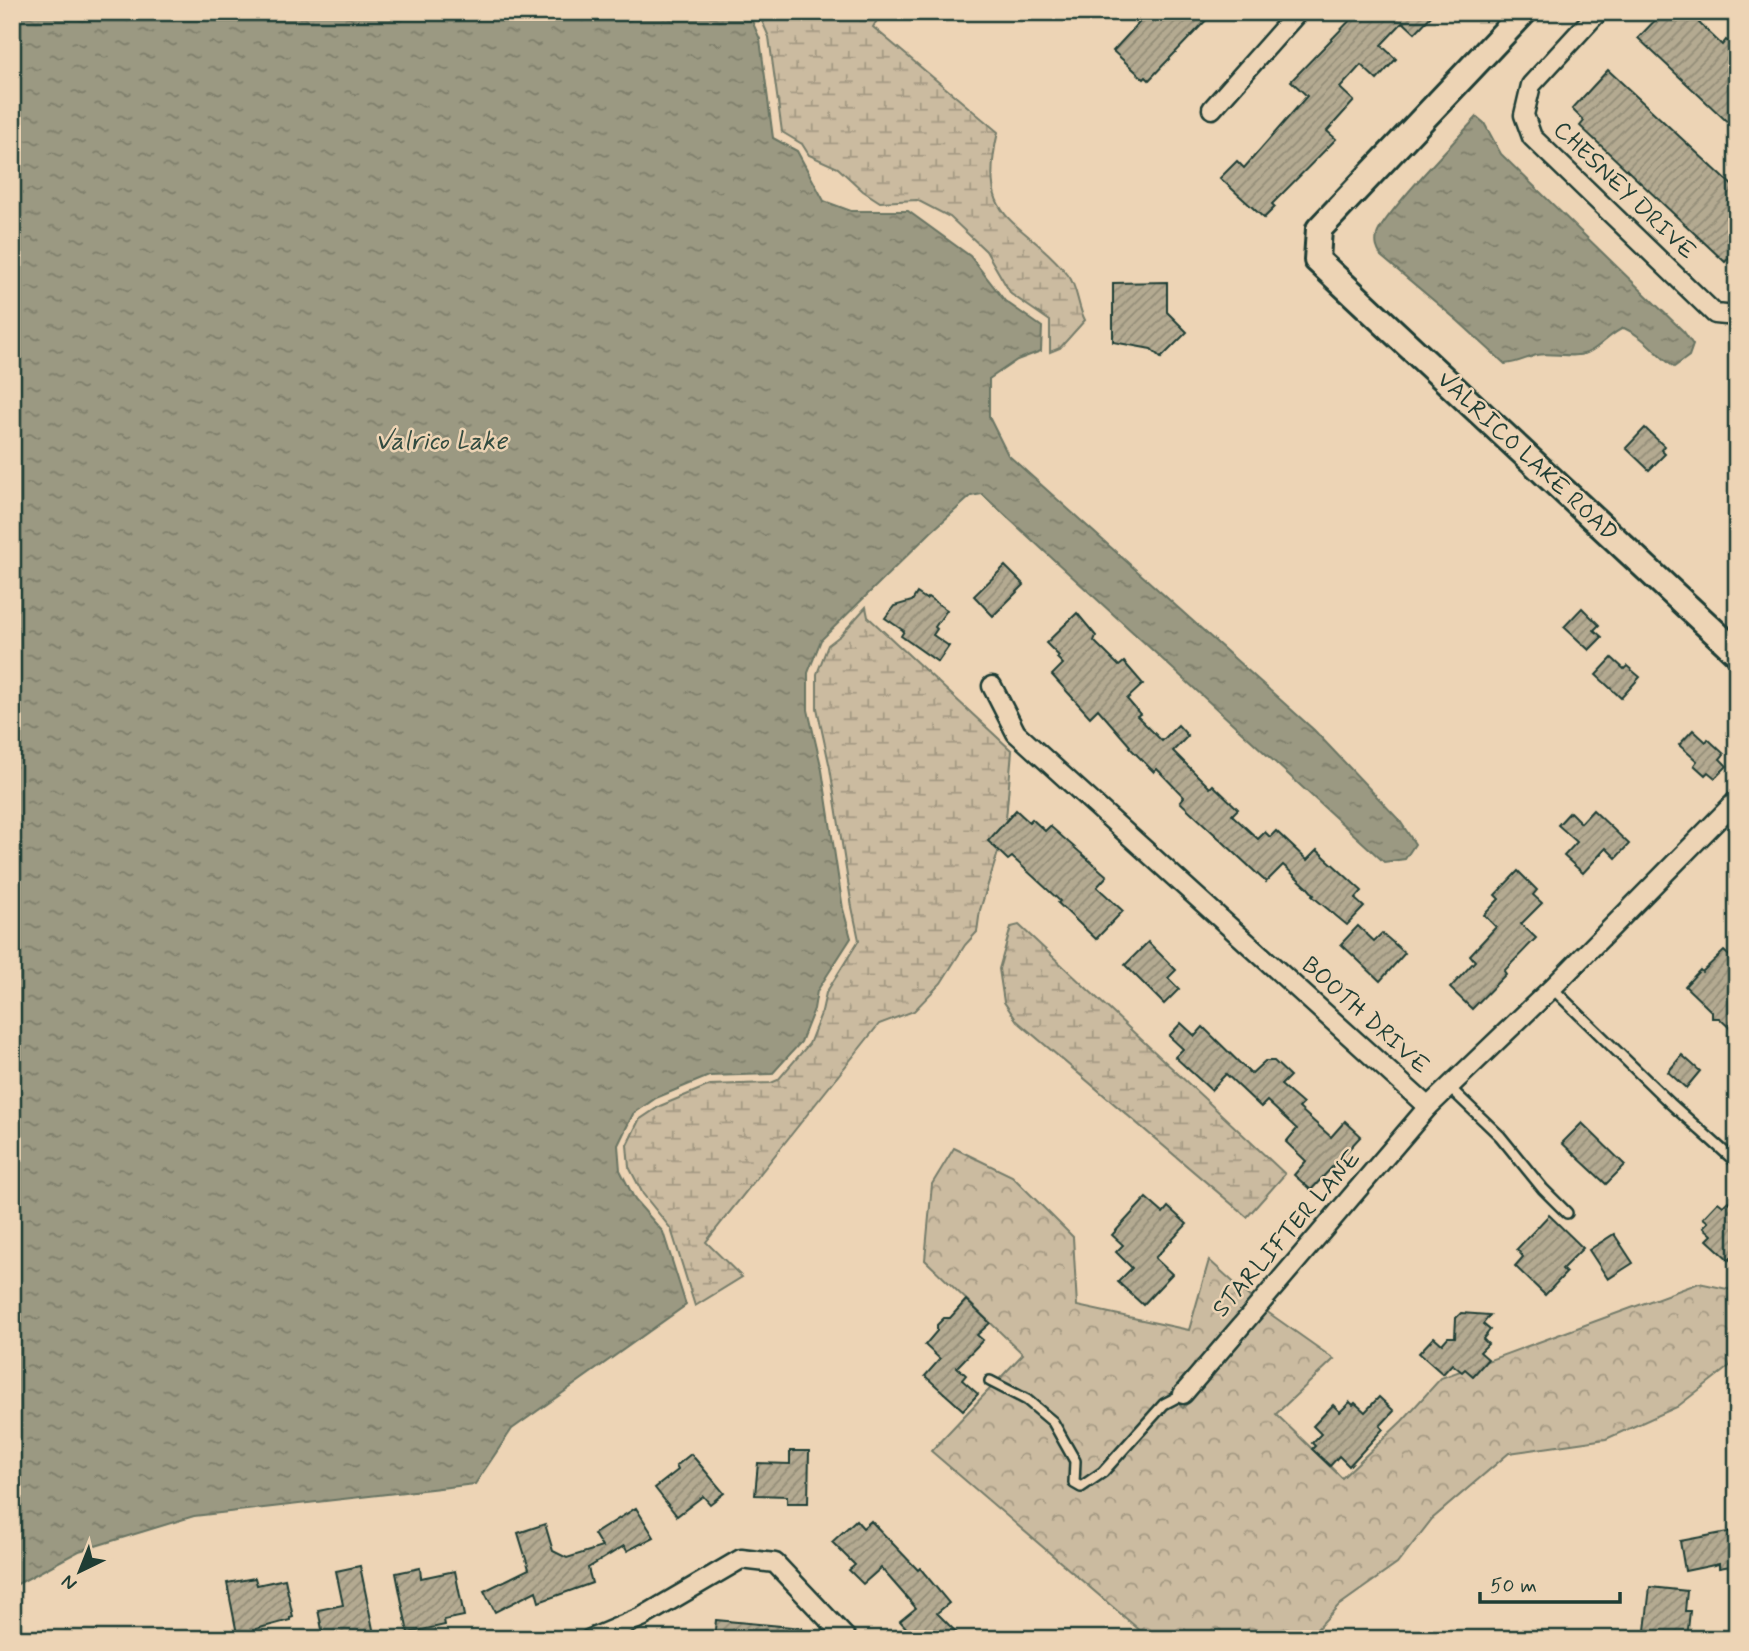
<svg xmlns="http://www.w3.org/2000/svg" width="1749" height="1651" viewBox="0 0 1749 1651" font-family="Mynerve,sans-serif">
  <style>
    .forest { fill: url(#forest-crowns); stroke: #757c6a; stroke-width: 2 }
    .wetland { fill: url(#wetland-marsh); stroke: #757c6a; stroke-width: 2 }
    .water { fill: url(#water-ripples); stroke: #697463; stroke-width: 2 }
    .building { fill: url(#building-hatch); stroke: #1f3d34; stroke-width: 2 }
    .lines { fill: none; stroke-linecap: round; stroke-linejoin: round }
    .lane-casing { stroke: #1f3d34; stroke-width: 14 }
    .street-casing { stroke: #1f3d34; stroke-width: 23 }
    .secondary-casing { stroke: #1f3d34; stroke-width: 30 }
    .lane { stroke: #edd4b5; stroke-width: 9 }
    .street { stroke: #edd4b5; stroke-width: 18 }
    .secondary { stroke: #edd4b5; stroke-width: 24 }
    .labels { text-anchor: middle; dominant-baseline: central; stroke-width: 5; stroke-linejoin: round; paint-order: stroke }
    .street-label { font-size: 24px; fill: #1f3d34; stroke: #edd4b5 }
    .water-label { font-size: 26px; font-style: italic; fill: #324b40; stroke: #edd4b5 }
  </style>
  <defs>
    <pattern id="forest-crowns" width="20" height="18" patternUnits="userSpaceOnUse" patternTransform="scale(1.75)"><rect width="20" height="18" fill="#cbbba0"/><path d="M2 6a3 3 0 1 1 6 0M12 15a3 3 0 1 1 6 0" fill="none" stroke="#a49983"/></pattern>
    <pattern id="wetland-marsh" width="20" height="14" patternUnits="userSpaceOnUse" patternTransform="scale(1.75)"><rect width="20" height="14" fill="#cbbba0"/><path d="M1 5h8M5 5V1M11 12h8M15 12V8" fill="none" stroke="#a49983"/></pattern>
    <pattern id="water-ripples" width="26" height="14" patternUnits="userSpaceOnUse" patternTransform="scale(1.75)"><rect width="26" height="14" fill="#9b9982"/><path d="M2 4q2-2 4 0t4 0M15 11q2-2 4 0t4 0" fill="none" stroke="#7e7e6b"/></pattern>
    <pattern id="building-hatch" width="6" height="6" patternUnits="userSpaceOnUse" patternTransform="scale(1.75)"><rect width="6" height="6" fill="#b4aa91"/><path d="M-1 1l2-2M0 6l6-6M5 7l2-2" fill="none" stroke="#928c77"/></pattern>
  </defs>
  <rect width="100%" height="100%" fill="#edd4b5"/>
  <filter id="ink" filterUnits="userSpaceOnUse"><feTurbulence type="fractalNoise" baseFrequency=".0143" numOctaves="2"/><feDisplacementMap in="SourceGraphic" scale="14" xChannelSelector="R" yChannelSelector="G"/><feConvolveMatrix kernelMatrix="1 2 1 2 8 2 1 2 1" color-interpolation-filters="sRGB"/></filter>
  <g filter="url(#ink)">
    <path class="forest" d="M954,1148L1012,1176L1073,1237L1077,1306L1189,1330L1209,1260L1252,1299L1169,1395L1183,1408L1266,1311L1334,1359L1276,1414L1342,1478L1402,1421L1441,1378L1699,1283L1737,1291V1346L1731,1365L1677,1407L1606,1439L1509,1453L1432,1519L1397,1564L1338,1606L1308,1639H1150L931,1451L1023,1354L925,1260L932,1184Z"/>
    <g class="wetland">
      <path d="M758,12H882L873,27L998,132C976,226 1020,215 1068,275C1078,287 1077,306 1085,320L1060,348L1050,352V321L1011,294L986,251L950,217L917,200L880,202L863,191L838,168L809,155L802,144L782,132L769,37Z"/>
      <path d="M866,607L868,617L1012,751L1005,830L980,910L977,932L965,945L941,983L914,1011L879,1024L706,1242L742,1277L695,1306L671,1229L643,1194L629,1167L627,1145L639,1120L660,1106L710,1085L771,1083L778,1080L809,1044L822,1011L826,993L859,940L852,907L830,768L817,708V674L828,645L841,635Z"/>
      <path d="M1019,925L1285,1174L1247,1217L1017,1021L1004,1002L999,969L1011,927Z"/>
    </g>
    <g class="water">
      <path d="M12,12H748L760,39L773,138L797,151L824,201L851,211H908L970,256L1005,301L1042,327L1041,351L1017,360L989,379V417L1008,455L1314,730L1400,821L1415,844L1405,859L1384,862L982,494L971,496L931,532L821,640L808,673V710L822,770L843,909L851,938L817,991L814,1009L801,1042L772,1074L709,1076L656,1098L633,1114L618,1145L620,1170L635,1200L663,1232L686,1305L512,1429L475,1484L194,1516L79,1551L12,1587Z"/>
      <path d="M1477,117L1484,123L1501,154L1684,332L1693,345L1689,356L1674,367C1654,352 1646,338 1624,328C1610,333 1601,347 1587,353C1571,359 1553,352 1537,355C1526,358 1517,363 1505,364L1458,321L1381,256C1377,249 1375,244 1377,235C1381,218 1460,135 1477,117Z"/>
    </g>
    <g class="building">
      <path d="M1149,12H1214L1149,80L1146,77L1144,79L1113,51Z"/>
      <path d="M1358,12H1435L1415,33L1403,22L1381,45L1396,59L1377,80L1361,65L1340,88L1354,101L1327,131L1336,139L1272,204L1275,207L1264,218L1220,178L1237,161L1244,168L1307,96L1291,81Z"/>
      <path d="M1663,12H1709L1699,23L1722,45L1726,40L1737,49V131L1638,38Z"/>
      <path d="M1608,70L1737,190V264L1729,258L1725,262L1580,126L1584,121L1572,109Z"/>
      <path d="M1167,282V312L1187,332L1161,358L1151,349L1113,342V283Z"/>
      <path d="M1645,428L1664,446L1661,450L1665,454L1649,470L1626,448Z"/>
      <path d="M1005,566L1024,585L993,616L974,596Z"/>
      <path d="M917,593L926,599L928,597L947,610L935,627L937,629L933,635L949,646L938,662L901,636L904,631L885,618L894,606L912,601Z"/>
      <path d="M1582,608L1599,625L1594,630L1602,637L1589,650L1564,627Z"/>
      <path d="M1077,613L1096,636L1094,641L1119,666L1124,662L1143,684L1127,699L1140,714L1137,716L1162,741L1178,725L1188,736L1173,751L1210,788L1213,785L1238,809L1232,815L1258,839L1265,832L1270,837L1276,831L1307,860L1317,850L1362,891L1355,899L1364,907L1347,925L1312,896L1314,895L1308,888L1283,865L1266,882L1180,802L1184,797L1157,769L1154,772L1129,747L1130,746L1098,709L1090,717L1052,675L1063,664L1057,658L1059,656L1046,643Z"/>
      <path d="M1612,658L1624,669L1627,666L1640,677L1621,698L1596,675Z"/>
      <path d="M1693,730L1706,742L1708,739L1724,754L1720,759L1727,766L1715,778L1708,772L1705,775L1694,765L1697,761L1679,745Z"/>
      <path d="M1016,810L1029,822L1032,819L1045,831L1050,826L1107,876L1097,887L1123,911L1096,939L1058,903L1060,901L1012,857L1008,860L988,841Z"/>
      <path d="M1593,810L1629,844L1616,858L1606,848L1583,873L1564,856L1577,842L1558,825L1570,812L1581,823Z"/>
      <path d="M1518,871L1537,890L1533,895L1542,903L1521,924L1536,938L1504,971L1506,974L1472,1009L1450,988L1475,961L1470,955L1496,927L1484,915L1499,899L1495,895Z"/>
      <path d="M1358,926L1374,941L1382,933L1405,953L1380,981L1341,944Z"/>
      <path d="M1148,942L1176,970L1168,978L1179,989L1164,1004L1125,965Z"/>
      <path d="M1724,951L1737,963V1035L1719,1018H1712V1012L1685,986L1700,970L1702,972Z"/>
      <path d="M1181,1023L1195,1036L1203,1027L1251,1074L1265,1061H1274L1290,1076L1281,1085L1303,1104L1299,1108L1331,1137L1345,1121L1361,1136L1311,1190L1294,1175L1306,1161L1286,1142L1297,1129L1267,1101L1261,1107L1226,1074L1211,1090L1175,1057L1183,1049L1169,1036Z"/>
      <path d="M1682,1055L1700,1071L1686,1088L1668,1072Z"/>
      <path d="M1582,1123L1625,1165L1606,1184L1562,1143Z"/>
      <path d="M1146,1198L1163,1213L1168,1207L1187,1224L1155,1258L1172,1274L1143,1305L1118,1282L1132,1268L1116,1252L1123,1245L1112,1235Z"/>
      <path d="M1728,1201L1737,1209V1251L1729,1260L1707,1240L1712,1235L1703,1227L1708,1222L1703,1218L1718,1202L1723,1206Z"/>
      <path d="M1549,1215L1583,1248L1562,1269L1566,1273L1545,1295L1515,1266L1523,1257L1517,1249Z"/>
      <path d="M1614,1234L1633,1263L1608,1279L1589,1250Z"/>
      <path d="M966,1300L990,1323L977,1335L983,1340L957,1367L966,1375L962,1380L978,1394L963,1410L925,1376L940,1359L925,1345L937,1331V1325L944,1318H950Z"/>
      <path d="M1461,1313L1490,1315L1483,1324L1490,1330L1483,1339L1488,1344L1480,1352L1488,1359L1473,1376L1465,1369L1462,1372L1452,1364L1443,1374L1419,1353L1434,1337L1442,1344L1448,1337H1455L1456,1318Z"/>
      <path d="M1379,1397L1394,1411L1380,1426L1383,1429L1349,1466L1339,1456L1330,1466L1312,1449L1315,1446L1312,1443L1321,1434L1313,1426L1333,1405L1340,1412L1350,1402L1353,1405L1355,1403L1365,1412Z"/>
      <path d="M790,1451H809L808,1503H787V1496L755,1495L758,1463L790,1464Z"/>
      <path d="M691,1454L724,1493L710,1504L703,1496L677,1516L655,1488L678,1470L676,1466Z"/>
      <path d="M636,1508L654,1537L627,1551L624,1546L588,1568L592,1583L539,1602L536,1591L495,1612L484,1591L529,1569L518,1533L545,1524L553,1551L567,1558L602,1547L594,1534Z"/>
      <path d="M856,1520L863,1528L871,1521L918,1570L920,1568L949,1603L937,1613L963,1639H916L900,1621L916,1608L881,1568L863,1584L849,1570L855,1565L832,1542Z"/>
      <path d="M1733,1531L1737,1565L1719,1568V1564L1685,1571L1680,1541Z"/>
      <path d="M360,1566L375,1639H324L318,1610L343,1605L336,1571Z"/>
      <path d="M420,1568L421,1578L455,1571L464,1616L444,1620L445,1625L408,1633L396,1573Z"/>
      <path d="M255,1578L257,1585L285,1579L293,1617L290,1618V1620L256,1629L258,1639H238L227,1583Z"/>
      <path d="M1650,1587L1687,1591L1685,1611H1690L1687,1639H1644Z"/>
      <path d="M716,1620L802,1628V1639H714Z"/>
    </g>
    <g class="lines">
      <defs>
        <g id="lane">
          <path d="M1552,988L1670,1103L1737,1163"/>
          <path d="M1449,1087L1500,1136L1543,1189L1567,1213"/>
          <path d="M990,1381L1027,1400L1053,1422L1075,1461L1074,1483L1081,1487L1103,1472L1164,1404L1183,1394"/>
        </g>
        <g id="street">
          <path d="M1598,12L1531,85L1524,115L1532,137L1715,314L1737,316"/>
          <path d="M1212,109L1298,12"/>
          <path d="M992,686L1016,733L1428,1107"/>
          <path d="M1183,1394L1428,1107L1552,988L1737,800"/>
          <path d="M590,1639L642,1617L741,1559L775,1563L847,1639"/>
        </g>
        <path id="secondary" d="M1524,12L1319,229L1317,260L1737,653"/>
      </defs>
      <use href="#lane" class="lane-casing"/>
      <use href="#street" class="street-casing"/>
      <use href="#secondary" class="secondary-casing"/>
      <use href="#lane" class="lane"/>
      <use href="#street" class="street"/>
      <use href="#secondary" class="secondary"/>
    </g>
  </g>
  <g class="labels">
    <g class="street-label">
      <text transform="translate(1624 191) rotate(44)">CHESNEY DRIVE</text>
      <text transform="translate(1527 457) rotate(43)">VALRICO LAKE ROAD</text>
      <text transform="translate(1365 1016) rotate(42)">BOOTH DRIVE</text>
      <text transform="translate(1287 1234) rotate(-49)">STARLIFTER LANE</text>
    </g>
    <g class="water-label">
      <text x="441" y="442">Valrico Lake</text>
    </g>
  </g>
  <rect width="1749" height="1651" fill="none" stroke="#edd4b5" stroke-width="42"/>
  <rect x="21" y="21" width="1707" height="1609" fill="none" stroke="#1f3d34" stroke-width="2.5" filter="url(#ink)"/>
  <g transform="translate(80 1571) rotate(223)" stroke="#edd4b5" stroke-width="5" paint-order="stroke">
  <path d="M0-5L12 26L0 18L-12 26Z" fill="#1f3d34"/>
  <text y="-10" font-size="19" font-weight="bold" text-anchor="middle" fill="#1f3d34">N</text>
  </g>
  <path d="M1480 1592v10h140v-10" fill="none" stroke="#1f3d34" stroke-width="3.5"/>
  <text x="1490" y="1592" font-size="21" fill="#1f3d34" stroke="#edd4b5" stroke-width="5" paint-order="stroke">50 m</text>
</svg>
